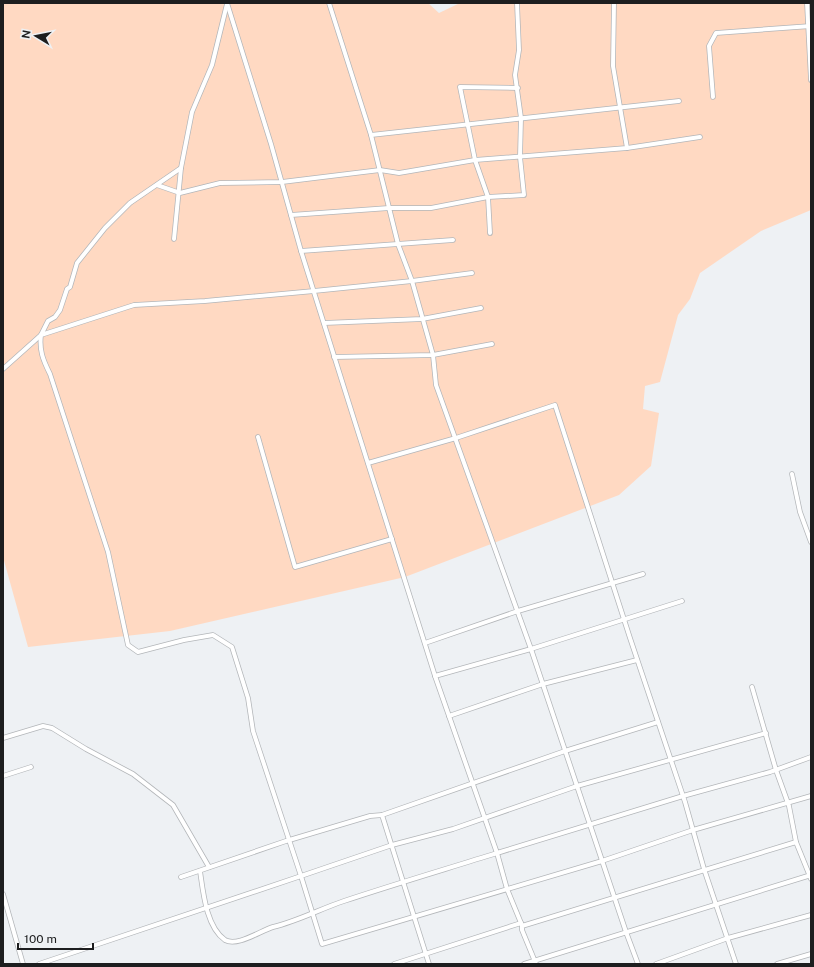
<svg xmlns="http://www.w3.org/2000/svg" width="814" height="967" viewBox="0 0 814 967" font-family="'Public Sans',sans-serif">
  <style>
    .green { fill: #ffd9c2 }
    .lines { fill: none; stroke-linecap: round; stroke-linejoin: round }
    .minor-casing { stroke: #b3b6b9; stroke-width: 5.5 }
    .minor { stroke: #fff; stroke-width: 4 }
  </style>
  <rect width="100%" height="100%" fill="#eef1f4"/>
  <path class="green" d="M3,3H428L439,13L460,3H811V210L761,231L700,273L690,299L678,315L660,382L645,386L643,409L659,413L651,466L619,495L405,577L170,631L28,647L3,557Z"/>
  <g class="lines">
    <defs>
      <g id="minor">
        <path d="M227,3L271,144L301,251L376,489L435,676L497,853L683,796L770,772L811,757"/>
        <path d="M329,3L371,135L398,244L412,281L433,355L436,385L531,649L626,932L638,964"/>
        <path d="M614,3L613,66L627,148"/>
        <path d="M807,3L811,80"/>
        <path d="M713,97L709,46L716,33L811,26"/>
        <path d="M371,135L679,101"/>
        <path d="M157,185L180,193L220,183L282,182L380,170L399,173L475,160L627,148L700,137"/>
        <path d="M291,215L389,208H431L488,197L524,195L520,157L521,118L515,75L519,50L517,3"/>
        <path d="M490,233L488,197L475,160L460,87L518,88"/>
        <path d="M174,239L181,168"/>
        <path d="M301,251L453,240"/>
        <path d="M324,323L422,319L481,308"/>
        <path d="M334,357L433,355L492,344"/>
        <path d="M3,369L41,335L48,321L55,317L60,310L67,289L70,287L77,263L105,228L130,203L181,168L192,112L212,65L227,4"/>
        <path d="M258,437L295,567L392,539"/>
        <path d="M368,463L456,438L555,405L630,638L685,802L704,869L736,964"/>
        <path d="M792,474L800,512L811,542"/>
        <path d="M425,643L518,611L643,574"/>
        <path d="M435,676L531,649L682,601"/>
        <path d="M752,687L776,770L789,806L796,842"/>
        <path d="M449,716L543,684L637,660"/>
        <path d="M766,733L577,786L453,829L392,845L301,876L322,944L602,861L693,830L811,796"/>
        <path d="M3,738L43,726L52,728L86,749L133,774L173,805L209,867"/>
        <path d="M3,776L31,767"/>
        <path d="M382,815L565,751L658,722"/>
        <path d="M200,871C203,891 206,927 225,940C237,947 260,931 273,927C298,921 320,909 344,901C395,884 446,869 497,853L507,889L521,923"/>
        <path d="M181,877L286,841L370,816L382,815L429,964"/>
        <path d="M3,894L23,964"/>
        <path d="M39,964L301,876L253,731L248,698L232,647L213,635L184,640L138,652L128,645L108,552L50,374C43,360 39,350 41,335L134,305L205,301L314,291L412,281L472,273"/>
        <path d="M394,964L521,923L522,925"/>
        <path d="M524,964L811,875"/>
        <path d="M536,964L522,930V926L796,842L811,879"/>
        <path d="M656,964L728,938L811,915"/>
        <path d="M777,964L811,954"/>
      </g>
    </defs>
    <use href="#minor" class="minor-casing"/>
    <use href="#minor" class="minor"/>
  </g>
  <rect width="814" height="967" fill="none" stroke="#1d1e1f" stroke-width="8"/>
  <g transform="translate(36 36) rotate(280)" stroke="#eef1f4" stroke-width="3" paint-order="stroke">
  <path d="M0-3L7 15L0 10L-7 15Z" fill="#1d1e1f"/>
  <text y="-6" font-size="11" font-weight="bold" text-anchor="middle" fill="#1d1e1f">N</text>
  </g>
  <path d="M18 943v6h75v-6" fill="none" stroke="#1d1e1f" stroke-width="2"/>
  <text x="24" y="943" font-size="12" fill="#1d1e1f" stroke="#eef1f4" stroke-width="3" paint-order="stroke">100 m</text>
</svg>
